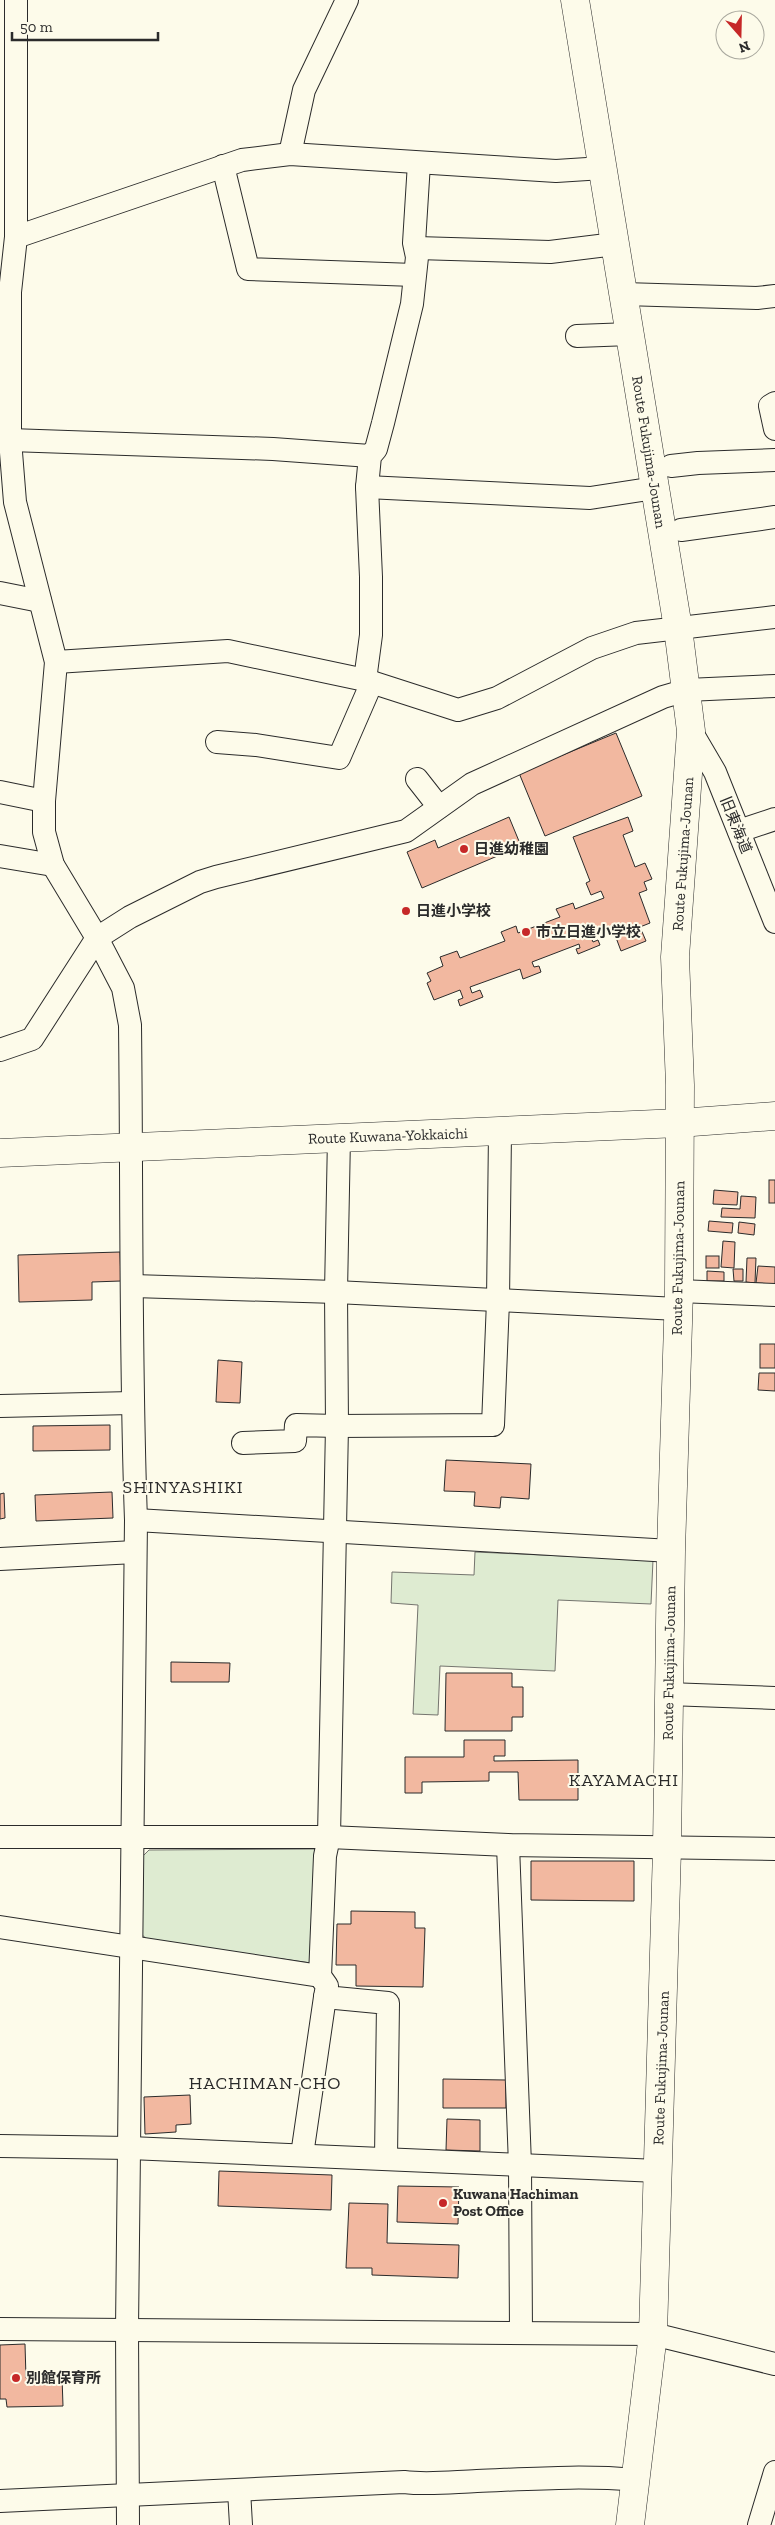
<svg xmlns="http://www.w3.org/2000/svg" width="775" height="2525" viewBox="0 0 775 2525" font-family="'Zilla Slab','Noto Sans JP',serif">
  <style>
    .green { fill: #deebd1; stroke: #74746e }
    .building { fill: #f2b8a0; stroke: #2b2b2b }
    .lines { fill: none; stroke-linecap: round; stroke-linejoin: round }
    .minor-casing { stroke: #2b2b2b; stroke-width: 24 }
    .major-casing { stroke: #2b2b2b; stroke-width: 29 }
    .minor { stroke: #fdfbea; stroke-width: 22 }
    .major { stroke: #fdfbea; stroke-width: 28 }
    .poi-dot { fill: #c62828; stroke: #fdfbea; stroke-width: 2 }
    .labels { text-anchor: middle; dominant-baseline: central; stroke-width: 4; stroke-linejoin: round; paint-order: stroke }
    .street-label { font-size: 15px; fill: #2b2b2b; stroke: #fdfbea }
    .poi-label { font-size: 15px; font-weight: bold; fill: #2b2b2b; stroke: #fdfbea; text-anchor: start }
    .quarter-label { font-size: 18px; letter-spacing: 1px; fill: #2b2b2b; stroke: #fdfbea }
  </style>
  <rect width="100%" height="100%" fill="#fdfbea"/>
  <g class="green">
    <path d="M475,1552L653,1560L651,1604L558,1600L555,1671L440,1666L438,1715L413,1714L418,1605L391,1603L392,1572L474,1575Z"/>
    <path d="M314,1849L319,1856L311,1963L148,1940L141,1934V1858L149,1850Z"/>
  </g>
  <g class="building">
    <path d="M616,733L642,796L545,836L519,773Z"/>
    <path d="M509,817L521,846L422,888L407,852L435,840L438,848Z"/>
    <path d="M628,817L633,831L623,835L635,867L645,863L652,879L644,882L647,890L639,893L650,923L640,927L646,941L621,951L612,927L590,935L593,942L598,940L600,945L578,954L576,949L580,948L579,944L532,962L534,967L539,966L541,972L523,979L520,969L470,987L472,993L480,990L483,997L460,1006L458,1000L463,998L460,990L434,1000L427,983L431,981L427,973L443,966L440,957L457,951L460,958L505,941L501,932L516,926L518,933L560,917L556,909L573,903L575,909L604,898L601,891L591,895L586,883L590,881L573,837Z"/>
    <rect x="769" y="1180" width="6" height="23"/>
    <path d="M714,1190L738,1192L737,1205L713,1204Z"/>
    <path d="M741,1196L756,1197L755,1218L721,1217L722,1208L740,1209Z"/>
    <path d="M709,1221L733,1223L732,1233L708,1231Z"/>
    <path d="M739,1222L755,1224L754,1235L738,1233Z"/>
    <path d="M723,1241L735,1242L734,1268L721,1267Z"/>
    <path d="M120,1252L121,1281L92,1282V1300L19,1302L18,1255Z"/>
    <rect x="706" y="1256" width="13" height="12"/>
    <path d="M747,1258H756L755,1283L746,1282Z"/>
    <path d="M758,1266L775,1267V1284L756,1283Z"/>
    <path d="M733,1269H743V1281H734Z"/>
    <path d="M707,1271L724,1272V1281H707Z"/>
    <rect x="760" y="1344" width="15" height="24"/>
    <path d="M218,1360L242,1362L240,1403L216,1402Z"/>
    <path d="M759,1373H775V1391L758,1390Z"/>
    <path d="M110,1425V1450L33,1451V1426Z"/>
    <path d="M446,1460L531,1464L529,1499L501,1497L500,1508L474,1506L475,1492L444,1491Z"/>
    <path d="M112,1492L113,1518L36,1521L35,1495Z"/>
    <path d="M4,1493L5,1518L0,1519V1494Z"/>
    <path d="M171,1662L230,1663L229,1682H171Z"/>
    <path d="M446,1673H512V1687H523V1717H512V1731H445Z"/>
    <path d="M464,1740H505V1756H494V1761L578,1760V1800H519L518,1772H489V1781L422,1782V1793H405V1757H464Z"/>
    <path d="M531,1861H634V1901L531,1900Z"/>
    <path d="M351,1911L415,1912V1928H425L423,1987L356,1986V1965H336L337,1924H351Z"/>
    <path d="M443,2079L506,2080V2108H443Z"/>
    <path d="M190,2095L191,2124L176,2125V2132L145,2134L144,2097Z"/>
    <path d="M447,2119L480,2120V2151L446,2150Z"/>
    <path d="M219,2171L332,2175L331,2210L218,2206Z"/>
    <path d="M398,2186L459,2187L458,2224L397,2222Z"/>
    <path d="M349,2203L388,2204L387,2243L459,2245L458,2278L372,2275V2268H346Z"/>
    <path d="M25,2344L26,2378L62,2377L63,2406L7,2407L6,2399H0V2345Z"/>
  </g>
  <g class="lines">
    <defs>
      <g id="minor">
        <path d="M16,0V237L10,292V440L15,502L56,662L44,801V832L53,865L97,938L123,988L130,1025C132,1190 130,1356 136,1520L127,2329L128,2525"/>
        <path d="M290,154L304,90L347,0"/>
        <path d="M223,166L248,269L414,275"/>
        <path d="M16,237L242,160L290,154L556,171L603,168"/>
        <path d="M417,248L550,252L615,244"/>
        <path d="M624,294L757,298L775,296"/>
        <path d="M577,336L630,334"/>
        <path d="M775,403L770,406L775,429"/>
        <path d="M10,440L273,449L370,456"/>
        <path d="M671,466L698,463L775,460"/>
        <path d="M367,487L590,498L655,488"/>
        <path d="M681,530L775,517"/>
        <path d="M0,593L40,601"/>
        <path d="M56,662L228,651L365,680L458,710L497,698L592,648L636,633L775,617"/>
        <path d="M365,680L371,635V577L367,487L370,456L376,449L383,423L412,304L417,257L414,243L419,163"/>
        <path d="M691,731L715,772L775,922"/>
        <path d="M217,742L256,745L339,758L372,682"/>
        <path d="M417,779L439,807"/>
        <path d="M0,792L44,801"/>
        <path d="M739,831L775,819"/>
        <path d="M0,856L53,865"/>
        <path d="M0,1050L32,1039L97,938L130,917L200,882L216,877L406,831L472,784L663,697L687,690L775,686"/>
        <path d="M339,1137L336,1292L337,1426L329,1837L325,1856L320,1976L327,1986L325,1997L388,2003L386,2158"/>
        <path d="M133,1286L336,1292L678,1309"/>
        <path d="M679,1291L775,1295"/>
        <path d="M0,1406L132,1403"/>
        <path d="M243,1443L295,1441L296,1425L337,1426L493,1425L498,1301L500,1132"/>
        <path d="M136,1520L671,1551"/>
        <path d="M0,1559L135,1552"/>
        <path d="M668,1694L775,1698"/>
        <path d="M0,1837H329L508,1845L775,1849"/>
        <path d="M508,1845L520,2165L521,2333"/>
        <path d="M0,1927L320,1976"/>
        <path d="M0,2146L130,2148L658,2171"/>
        <path d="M302,2155L325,1997"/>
        <path d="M0,2329L653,2334L775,2364"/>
        <path d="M239,2490L241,2525"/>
        <path d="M0,2501L404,2482C428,2485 452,2482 477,2481C529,2479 583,2475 635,2480"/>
        <path d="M759,2525L775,2472"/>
      </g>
      <g id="major">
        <path d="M575,0L678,628L691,731L675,957L680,1085L679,1291L671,1551L667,1849L653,2334L630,2525"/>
        <path d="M0,1153L679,1123L775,1116"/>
      </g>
    </defs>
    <use href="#minor" class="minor-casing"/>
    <use href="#major" class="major-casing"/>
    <use href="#minor" class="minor"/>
    <use href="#major" class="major"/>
  </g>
  <g class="poi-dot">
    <circle cx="464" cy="849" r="5"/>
    <circle cx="406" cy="911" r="5"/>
    <circle cx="526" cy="932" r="5"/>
    <circle cx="443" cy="2203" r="5"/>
    <circle cx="16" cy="2378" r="5"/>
  </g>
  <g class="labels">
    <g class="street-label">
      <text transform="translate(649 452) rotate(81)">Route Fukujima-Jounan</text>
      <text transform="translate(736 825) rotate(68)">旧東海道</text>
      <text transform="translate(683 854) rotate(-86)">Route Fukujima-Jounan</text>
      <text transform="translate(388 1136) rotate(-2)">Route Kuwana-Yokkaichi</text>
      <text transform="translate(678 1258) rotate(-89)">Route Fukujima-Jounan</text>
      <text transform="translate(669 1663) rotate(-89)">Route Fukujima-Jounan</text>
      <text transform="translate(661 2068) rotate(-88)">Route Fukujima-Jounan</text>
    </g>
    <g class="poi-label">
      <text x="474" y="849">日進幼稚園</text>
      <text x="416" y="911">日進小学校</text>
      <text x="536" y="932">市立日進小学校</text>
      <text x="453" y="2194">Kuwana Hachiman<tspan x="453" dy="17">Post Office</tspan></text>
      <text x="26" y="2378">別館保育所</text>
    </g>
    <g class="quarter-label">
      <text x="183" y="1487">SHINYASHIKI</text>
      <text x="624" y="1780">KAYAMACHI</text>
      <text x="265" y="2083">HACHIMAN-CHO</text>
    </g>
  </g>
  <g transform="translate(740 35) rotate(160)"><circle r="24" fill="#fdfbea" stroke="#a9a89e"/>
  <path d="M0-4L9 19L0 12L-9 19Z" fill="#c62828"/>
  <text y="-8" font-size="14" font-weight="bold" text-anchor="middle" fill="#2b2b2b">N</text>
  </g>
  <path d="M12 32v8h146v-8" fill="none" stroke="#2b2b2b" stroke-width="2.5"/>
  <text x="20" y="32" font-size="15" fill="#2b2b2b" stroke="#fdfbea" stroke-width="4" paint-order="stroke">50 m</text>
</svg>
